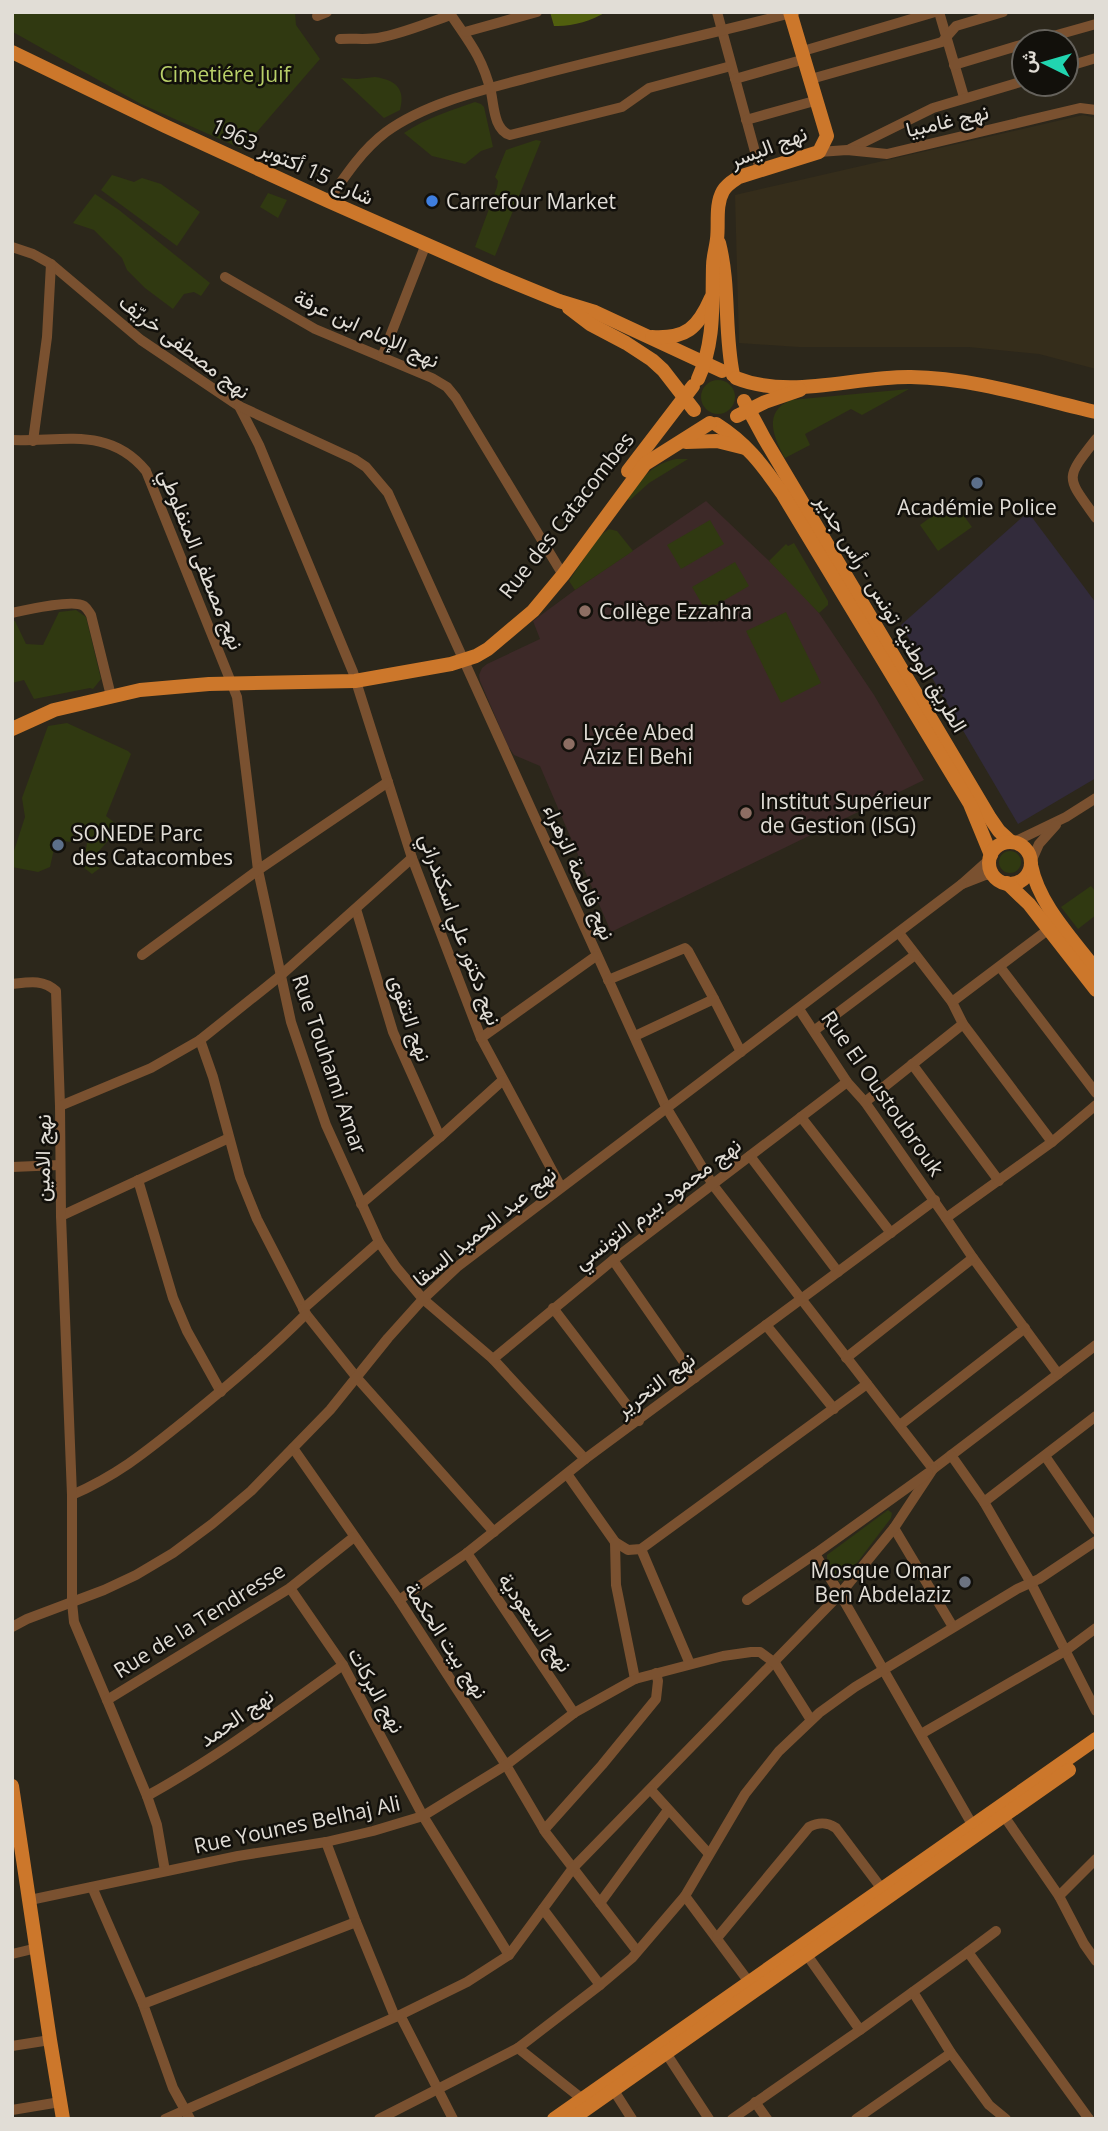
<svg xmlns="http://www.w3.org/2000/svg" width="1108" height="2131" viewBox="0 0 1108 2131" font-family="'Open Sans',Vazirmatn,sans-serif">
  <style>
    .built { fill: #352d1b }
    .industrial { fill: #322b3b }
    .education { fill: #3d2928 }
    .green { fill: #303911 }
    .forest { fill: #515f0e }
    .lines { fill: none; stroke-linecap: round; stroke-linejoin: round }
    .minor { stroke: #7a5130; stroke-width: 10 }
    .major { stroke: #cc772b; stroke-width: 14 }
    .shop-dot { fill: #3f7fe0; stroke: #12100b; stroke-width: 2.5 }
    .service-dot { fill: #5c6f8a; stroke: #12100b; stroke-width: 2.5 }
    .education-dot { fill: #8d6e63; stroke: #12100b; stroke-width: 2.5 }
    .worship-dot { fill: #6b7280; stroke: #12100b; stroke-width: 2.5 }
    .labels { text-anchor: middle; dominant-baseline: central; stroke-width: 5; stroke-linejoin: round; paint-order: stroke }
    .park-label { font-size: 21px; fill: #b9d069; stroke: #12100b }
    .street-label { font-size: 21px; fill: #e1ddd6; stroke: #12100b }
    .poi-label { font-size: 21px; fill: #e1ddd6; stroke: #12100b; text-anchor: start }
  </style>
  <rect width="100%" height="100%" fill="#2c271b"/>
  <path class="built" d="M1083,115L1096,118V369L1039,354L969,347H799L739,343L735,195Z"/>
  <path class="industrial" d="M1028,512L1096,603V778L1018,824L901,625Z"/>
  <path class="education" d="M706,501L790,581L819,613L874,695L924,780L611,932L540,766L514,755L508,746L480,681L479,675L482,668L487,664L540,639L533,621L575,590Z"/>
  <g class="green">
    <path d="M12,12H295L296,25L320,59L242,149L141,104L13,32Z"/>
    <path d="M375,77C395,80 406,88 400,110L384,118L341,78L357,79Z"/>
    <path d="M475,102L481,104L484,107L493,147L481,151L465,164L432,156L404,133C426,118 450,111 475,102Z"/>
    <path d="M536,140L541,141L495,256L475,247L497,187L498,181L495,177L506,150Z"/>
    <path d="M112,175L134,182L142,178L161,184L200,212L177,246L101,190Z"/>
    <path d="M268,193L287,200L278,218L260,207Z"/>
    <path d="M95,194L119,210L210,283L201,296L194,292L184,294L173,309L145,288L127,270L122,258L94,230L73,223Z"/>
    <circle cx="718" cy="397" r="17"/>
    <path d="M909,389L862,415L851,409L805,434L810,445L785,458C774,438 762,412 791,400Z"/>
    <path d="M676,459H688L649,483L630,500L627,499C639,479 653,464 676,459Z"/>
    <path d="M953,501L972,527L938,551L920,525Z"/>
    <path d="M710,520L724,544L681,569L667,545Z"/>
    <path d="M609,529L617,531L633,551L575,590L569,581L598,537Z"/>
    <path d="M794,543L828,601V605L819,613L769,561L786,544L788,546Z"/>
    <path d="M735,562L749,586L706,611L692,587Z"/>
    <path d="M76,610L86,617L101,679L93,689L90,688L34,699L24,680L12,683V621H15L26,644L43,645L59,612Z"/>
    <path d="M786,612L821,683L781,703L746,631Z"/>
    <path d="M67,723L128,751L131,754L106,816L120,827L99,851L108,862L92,874L83,867L88,837L74,832L71,842L56,840L50,867L38,872L12,867L14,858L12,857L25,817L22,798L48,726Z"/>
    <circle cx="1010" cy="862" r="11"/>
    <path d="M1091,886L1096,892V915L1078,929L1061,907Z"/>
    <path d="M888,1510L892,1513L891,1518L844,1580L839,1581L827,1562V1555Z"/>
  </g>
  <path class="forest" d="M550,12H606C591,21 571,27 554,26Z"/>
  <g class="lines">
    <g class="minor">
      <path d="M449,12C469,42 482,56 491,92C494,106 494,130 510,135L622,107L649,88L731,66"/>
      <path d="M717,12L760,170"/>
      <path d="M939,12L964,97"/>
      <path d="M317,16L327,12"/>
      <path d="M465,32L537,12"/>
      <path d="M340,39C353,38 365,40 378,38C402,34 427,23 451,15"/>
      <path d="M1032,42L1096,24"/>
      <path d="M803,51L935,12"/>
      <path d="M954,65L1024,44"/>
      <path d="M1066,67L1096,58"/>
      <path d="M735,79L805,59"/>
      <path d="M811,79L942,42L956,26L1003,12"/>
      <path d="M746,120L818,100"/>
      <path d="M850,149L933,108L1024,81"/>
      <path d="M819,152L847,150L887,154L1080,108L1096,110"/>
      <path d="M328,201C345,176 362,150 386,132C427,102 487,89 535,76C621,53 709,35 795,12"/>
      <path d="M12,247L33,254L51,264L141,340L239,406L259,445L353,672L412,858L481,1038L561,1187"/>
      <path d="M225,277L315,329L432,378L447,387L456,398L563,575"/>
      <path d="M382,357L426,244"/>
      <path d="M239,406L354,459L366,467L388,493L666,1107L713,1185L933,1469L1058,1374L973,1258L946,1218"/>
      <path d="M1096,439C1064,480 1066,476 1096,518"/>
      <path d="M12,440C63,442 109,426 146,471L237,697L258,870L291,1022L326,1125L379,1242L396,1267L423,1299L493,1359L585,1459"/>
      <path d="M33,441L47,337L51,264"/>
      <path d="M12,613C26,610 73,599 84,606C88,609 89,612 91,615L111,696"/>
      <path d="M1014,842L1066,817L1096,798"/>
      <path d="M990,859L962,884L985,875H994"/>
      <path d="M1031,862L1039,844L1056,825"/>
      <path d="M356,909L393,1032L440,1137"/>
      <path d="M899,933L952,1002L963,1024L1052,1142"/>
      <path d="M142,955L258,870L388,782"/>
      <path d="M1000,967L1096,1093"/>
      <path d="M608,980L685,948L688,951L714,999"/>
      <path d="M12,984C29,982 43,979 56,991L60,1106"/>
      <path d="M952,1002L1049,929"/>
      <path d="M799,1009L847,1082L865,1102L946,1218L1052,1142L1096,1105"/>
      <path d="M815,1030L915,955"/>
      <path d="M635,1036L714,999L741,1052"/>
      <path d="M481,1038L596,956"/>
      <path d="M200,1040L213,1077L240,1177L257,1219L306,1314L357,1378L494,1532"/>
      <path d="M912,1064L999,1181"/>
      <path d="M865,1102L963,1024"/>
      <path d="M801,1117L891,1233"/>
      <path d="M750,1156L838,1272"/>
      <path d="M12,1167L60,1165"/>
      <path d="M138,1180L173,1298L187,1331L221,1392"/>
      <path d="M361,1204L440,1137L503,1080"/>
      <path d="M61,1216L229,1138"/>
      <path d="M613,1260L695,1378"/>
      <path d="M553,1308L639,1421"/>
      <path d="M303,1309L379,1242"/>
      <path d="M766,1325L834,1409"/>
      <path d="M846,1358L973,1258"/>
      <path d="M493,1359L613,1260L847,1082"/>
      <path d="M1058,1374L1096,1345"/>
      <path d="M900,1425L1025,1328"/>
      <path d="M293,1448L399,1600L506,1765L546,1833L637,1951"/>
      <path d="M951,1455L984,1502L1031,1583L1096,1711"/>
      <path d="M1045,1456L1096,1530"/>
      <path d="M567,1474L615,1542L628,1550L641,1549L867,1384"/>
      <path d="M72,1495C120,1474 148,1450 188,1418C229,1385 269,1351 306,1314"/>
      <path d="M984,1502L1096,1416"/>
      <path d="M894,1528L953,1627"/>
      <path d="M615,1542L616,1585L635,1679"/>
      <path d="M641,1549L690,1664"/>
      <path d="M467,1553L574,1713"/>
      <path d="M815,1554L840,1594L973,1826"/>
      <path d="M290,1588L343,1665L423,1816L509,1955L573,1868L840,1594L894,1528L933,1469"/>
      <path d="M399,1600L467,1553L585,1459L935,1200"/>
      <path d="M747,1600L815,1554L928,1473"/>
      <path d="M12,1627L27,1619L104,1590L136,1575L173,1553L212,1524L251,1491L330,1410L388,1338L423,1299L457,1267L962,884"/>
      <path d="M107,1700L74,1622L72,1602V1495L61,1216L60,1106L151,1068L200,1040L280,976L412,858"/>
      <path d="M921,1734L1065,1651L1096,1628"/>
      <path d="M651,1790L709,1854"/>
      <path d="M147,1796C216,1758 279,1711 343,1665"/>
      <path d="M1004,1816L1059,1896L1084,1944L1096,1961"/>
      <path d="M544,1830L602,1765L656,1699L658,1681L656,1673"/>
      <path d="M326,1842L356,1922L395,2017"/>
      <path d="M165,1871L157,1825L147,1796L107,1700L290,1588L354,1537"/>
      <path d="M92,1887L143,2004L173,2088L190,2119"/>
      <path d="M685,1896L749,1982"/>
      <path d="M1059,1896L1096,1859"/>
      <path d="M30,1900L238,1856L326,1842L373,1831L423,1816L506,1765L574,1713L635,1679L723,1656L751,1652H760L775,1663L811,1720"/>
      <path d="M600,1903L668,1810"/>
      <path d="M543,1909L600,1985"/>
      <path d="M996,1931L968,1952L1089,2119"/>
      <path d="M717,1938L809,1827C819,1822 827,1822 836,1828L882,1889"/>
      <path d="M12,1954L37,1948"/>
      <path d="M807,1955L860,2030"/>
      <path d="M913,1992L951,2053L989,2105L1006,2119"/>
      <path d="M143,2004L356,1922"/>
      <path d="M400,2015L453,2119"/>
      <path d="M12,2046L50,2040"/>
      <path d="M518,2048L586,2102"/>
      <path d="M666,2053L709,2119"/>
      <path d="M611,2086L632,2119"/>
      <path d="M755,2102L767,2119"/>
      <path d="M12,2110L60,2102"/>
      <path d="M165,2119L400,2015L467,1982L509,1955"/>
      <path d="M379,2119L518,2048L600,1985L632,1958L685,1896L745,1794L779,1751L819,1713L855,1687L1017,1589L1039,1579L1096,1541"/>
      <path d="M732,2119L860,2030L968,1952"/>
      <path d="M856,2119L951,2053"/>
    </g>
    <g class="major">
      <path d="M12,52L165,126L328,201L498,276L559,301L595,312L722,371"/>
      <path d="M719,243C730,286 724,332 733,375"/>
      <path d="M569,308L590,324L626,343L652,360L663,370L694,410"/>
      <path d="M652,337C686,339 698,328 711,298"/>
      <path d="M736,378C791,400 854,376 911,377C974,378 1035,398 1096,412"/>
      <path d="M698,379C715,342 712,305 713,266C713,257 716,248 717,239C719,224 715,205 723,191C727,184 733,181 739,177L819,152L827,136L790,12"/>
      <path d="M744,401L764,438L990,818L999,831L1011,842"/>
      <path d="M737,416L765,402L800,390"/>
      <path d="M716,424C746,443 762,464 782,493L970,804L991,855"/>
      <path d="M686,442L717,441L745,448"/>
      <path d="M628,471L693,386"/>
      <path d="M12,729L54,710L140,690L209,684L355,681L451,664L476,656L488,649L533,611L563,575L645,464L710,423"/>
      <circle cx="1010" cy="863" r="21"/>
      <path d="M1031,865C1039,905 1072,938 1096,970"/>
      <path d="M1007,883L1029,904L1096,990"/>
      <path d="M12,1786L50,2040L63,2119"/>
      <path d="M554,2119L1096,1739"/>
      <path d="M572,2119L1069,1770"/>
    </g>
  </g>
  <circle class="shop-dot" cx="432" cy="201" r="7"/>
  <g class="service-dot">
    <circle cx="977" cy="483" r="7"/>
    <circle cx="58" cy="845" r="7"/>
  </g>
  <g class="education-dot">
    <circle cx="585" cy="611" r="7"/>
    <circle cx="569" cy="744" r="7"/>
    <circle cx="746" cy="813" r="7"/>
  </g>
  <circle class="worship-dot" cx="965" cy="1582" r="7"/>
  <g class="labels">
    <g class="park-label">
      <text x="225" y="74">Cimetiére Juif</text>
    </g>
    <g class="street-label">
      <text transform="translate(947 120) rotate(-13)">نهج غامبيا</text>
      <text transform="translate(768 146) rotate(-21)">نهج اليسر</text>
      <text transform="translate(293 161) rotate(25)">شارع 15 أكتوبر 1963</text>
      <text transform="translate(367 328) rotate(25)">نهج الإمام ابن عرفة</text>
      <text transform="translate(185 346) rotate(37)">نهج مصطفى خريّف</text>
      <text transform="translate(566 515) rotate(-52)">Rue des Catacombes</text>
      <text transform="translate(202 559) rotate(68)">نهج مصطفى المنفلوطي</text>
      <text transform="translate(892 613) rotate(59)">الطريق الوطنية تونس - رأس جدير</text>
      <text transform="translate(580 872) rotate(66)">نهج فاطمة الزهراء</text>
      <text transform="translate(461 929) rotate(70)">نهج دكتور علي اسكندراني</text>
      <text transform="translate(411 1018) rotate(71)">نهج التقوى</text>
      <text transform="translate(330 1064) rotate(71)">Rue Touhami Amar</text>
      <text transform="translate(883 1093) rotate(55)">Rue El Oustoubrouk</text>
      <text transform="translate(42 1158) rotate(-89)">نهج الامين</text>
      <text transform="translate(657 1203) rotate(-37)">نهج محمود بيرم التونسي</text>
      <text transform="translate(484 1226) rotate(-39)">نهج عبد الحميد السقا</text>
      <text transform="translate(655 1384) rotate(-37)">نهج التحرير</text>
      <text transform="translate(199 1620) rotate(-32)">Rue de la Tendresse</text>
      <text transform="translate(536 1622) rotate(56)">نهج السعودية</text>
      <text transform="translate(447 1640) rotate(57)">نهج بيت الحكمة</text>
      <text transform="translate(377 1690) rotate(61)">نهج البركات</text>
      <text transform="translate(236 1717) rotate(-35)">نهج الحمد</text>
      <text transform="translate(297 1824) rotate(-12)">Rue Younes Belhaj Ali</text>
    </g>
    <g class="poi-label">
      <text x="446" y="201">Carrefour Market</text>
      <text x="977" y="507" text-anchor="middle">Académie Police</text>
      <text x="599" y="611">Collège Ezzahra</text>
      <text x="583" y="732">Lycée Abed<tspan x="583" dy="24">Aziz El Behi</tspan></text>
      <text x="760" y="801">Institut Supérieur<tspan x="760" dy="24">de Gestion (ISG)</tspan></text>
      <text x="72" y="833">SONEDE Parc<tspan x="72" dy="24">des Catacombes</tspan></text>
      <text x="951" y="1570" text-anchor="end">Mosque Omar<tspan x="951" dy="24">Ben Abdelaziz</tspan></text>
    </g>
  </g>
  <rect width="1108" height="2131" fill="none" stroke="#e1ddd6" stroke-width="28"/>
  <g transform="translate(1045 63) rotate(275)"><circle r="33" fill="#12100b" stroke="#65625c" stroke-width="2"/>
  <path d="M0-5L12 26L0 18L-12 26Z" fill="#21d5b0"/>
  <text y="-10" font-size="19" font-weight="bold" text-anchor="middle" fill="#e1ddd6">ش</text>
  </g>
</svg>
